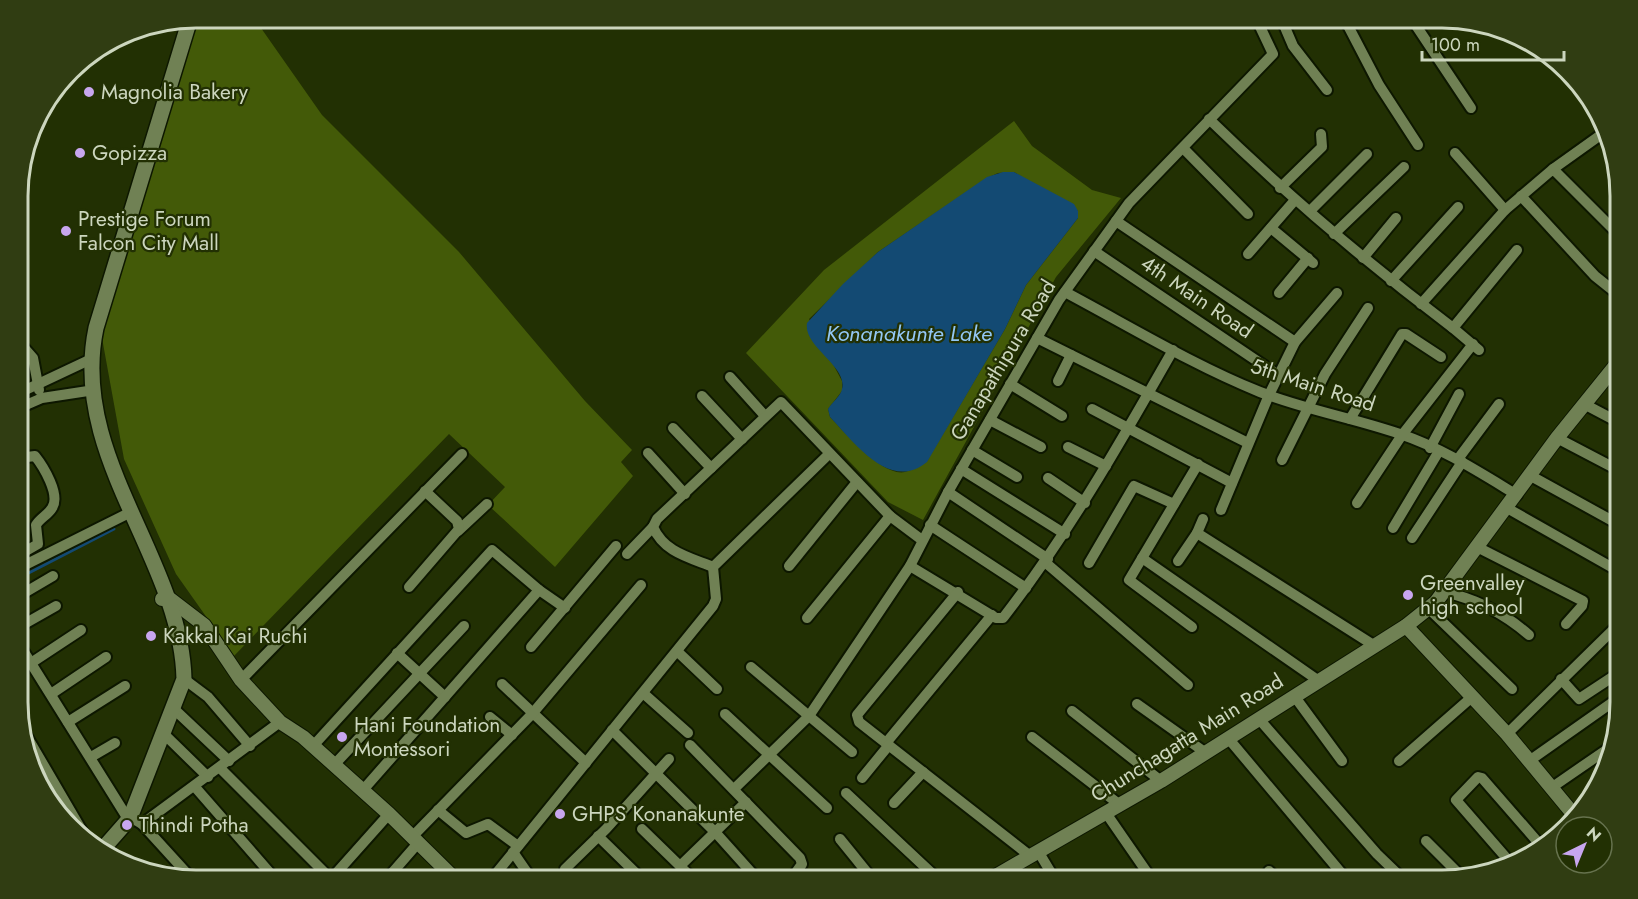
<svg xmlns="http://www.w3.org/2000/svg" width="1638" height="899" viewBox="0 0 1638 899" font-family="Jost,sans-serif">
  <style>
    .green { fill: #435a08; fill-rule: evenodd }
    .water { fill: #134a73 }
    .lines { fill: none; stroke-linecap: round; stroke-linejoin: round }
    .stream { stroke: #134a73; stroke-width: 3 }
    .minor-casing { stroke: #0d1700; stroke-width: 14 }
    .tertiary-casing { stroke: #0d1700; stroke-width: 16 }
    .secondary-casing { stroke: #0d1700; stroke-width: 18 }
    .minor { stroke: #708154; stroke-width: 10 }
    .tertiary { stroke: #708154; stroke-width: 14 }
    .secondary { stroke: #708154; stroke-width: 15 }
    .poi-dot { fill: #c8a6ef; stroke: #223003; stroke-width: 2 }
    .labels { text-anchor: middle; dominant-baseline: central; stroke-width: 4.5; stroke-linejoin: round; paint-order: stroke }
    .poi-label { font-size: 21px; fill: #ccd6be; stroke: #223003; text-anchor: start }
    .street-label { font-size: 21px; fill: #ccd6be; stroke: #223003 }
    .water-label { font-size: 22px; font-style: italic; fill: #93c7f4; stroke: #223003 }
    .rim { fill: none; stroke: #ccd6be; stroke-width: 3 }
  </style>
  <rect width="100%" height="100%" fill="#223003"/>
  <g class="green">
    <path d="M254,18L322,115L459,252L585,401L632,450L621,462L633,476L555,567L488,505L505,487L449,434L234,656L176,574L124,459L102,338L193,19Z"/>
    <path d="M1014,121L1032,146L1092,190L1121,198L1056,277L923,520L888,502L746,353L824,270ZM1014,172L1078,211V218L1026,285L1005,329L927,461C920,465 913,470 905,472C882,477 845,432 830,417L828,409L842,391V381L809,319L878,252L987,178L998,173Z"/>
  </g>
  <path class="water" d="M1003,172H1014L1074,204L1078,211V218L1026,285L1005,329L927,462C890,493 853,441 830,417L828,409C832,402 841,396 842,389C848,366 803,347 807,323L843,284L878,252L987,177Z"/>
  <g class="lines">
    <path class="stream" d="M19,578L114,529"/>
    <defs>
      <g id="minor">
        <path d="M1281,18L1293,46L1327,90"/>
        <path d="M1344,18L1379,85L1418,145"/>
        <path d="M1411,18L1471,108"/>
        <path d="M1209,119C1286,194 1367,263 1453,328L1517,250"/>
        <path d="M1183,148L1248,214"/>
        <path d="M1455,153L1505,210"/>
        <path d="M1553,169L1602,134"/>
        <path d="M1280,188L1322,147L1321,134"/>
        <path d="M1521,196L1595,276L1620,296"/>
        <path d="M1310,211L1367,154"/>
        <path d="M1116,221L1295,342"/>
        <path d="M1271,228L1313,263"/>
        <path d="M1334,234L1404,167"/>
        <path d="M1094,251L1278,375"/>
        <path d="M1248,254L1295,200"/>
        <path d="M1363,258L1396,218"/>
        <path d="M1391,281L1458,207"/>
        <path d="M1065,292C1129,326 1193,365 1260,392C1306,410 1354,418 1400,434C1442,448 1479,472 1517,495"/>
        <path d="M1279,293L1308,258"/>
        <path d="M1421,304L1505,210L1553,169L1620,236"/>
        <path d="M1453,328L1479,350"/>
        <path d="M1037,338L1248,443"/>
        <path d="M19,342L33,358L39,390"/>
        <path d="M730,377L765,416"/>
        <path d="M1058,381L1071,355"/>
        <path d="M1010,384L1062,416"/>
        <path d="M19,393L87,361"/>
        <path d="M702,396L742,439"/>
        <path d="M1584,404L1620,423"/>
        <path d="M19,408L42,398L88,391"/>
        <path d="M1092,409L1232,483"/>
        <path d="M1350,419L1402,334H1406L1441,357"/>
        <path d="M990,420L1041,447"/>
        <path d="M673,428L711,468"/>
        <path d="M1557,438L1620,471"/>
        <path d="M1068,447L1106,466"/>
        <path d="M1430,448L1459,394"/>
        <path d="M972,450L1017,477"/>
        <path d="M648,453L685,494"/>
        <path d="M19,458L35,456C43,466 61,495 52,508C48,515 40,518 36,525L38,544L19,555"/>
        <path d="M1458,459L1499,404"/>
        <path d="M1282,460L1325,374L1368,308"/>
        <path d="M961,469L1065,534"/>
        <path d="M1531,476L1620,525"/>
        <path d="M1048,478L1085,503"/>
        <path d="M948,492L1048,559"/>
        <path d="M1357,503L1402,435L1473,344"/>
        <path d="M1507,508L1620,572"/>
        <path d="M1221,510L1269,395L1295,342L1337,293"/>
        <path d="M1203,519L1197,533L1375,646"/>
        <path d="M930,525L1026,588"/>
        <path d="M1393,528L1439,451"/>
        <path d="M458,531L487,504"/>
        <path d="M1412,538L1462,462"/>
        <path d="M1477,547L1583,601L1582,606L1566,624"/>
        <path d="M627,554L653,527"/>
        <path d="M1142,558L1319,681"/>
        <path d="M1178,561L1197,533"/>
        <path d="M1046,563L1188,685"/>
        <path d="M1089,563L1134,486L1174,504"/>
        <path d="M789,566L857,482"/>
        <path d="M910,566L996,618H1003C1069,533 1120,443 1173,350"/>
        <path d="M713,567C688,557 664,552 653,527L657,519L781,402L890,516L922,540"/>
        <path d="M19,568L125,515"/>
        <path d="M409,587L459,529L457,521L425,491"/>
        <path d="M958,592L857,715L859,722L1029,855"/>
        <path d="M1444,592C1476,599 1504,613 1529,635"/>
        <path d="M19,596L53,576"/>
        <path d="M1428,608L1512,689"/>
        <path d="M807,618L890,516"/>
        <path d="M19,627L56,606"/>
        <path d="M1192,627L1129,580L1198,464"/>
        <path d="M19,644L125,814L142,824L193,880"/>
        <path d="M531,647L616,546"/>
        <path d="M677,651L717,689"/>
        <path d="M397,653L445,697"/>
        <path d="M31,663L81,630"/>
        <path d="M751,667L809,716L910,566L948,492L1059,300L1129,203L1273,54L1256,18"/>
        <path d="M184,679L208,697L250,746"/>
        <path d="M1561,679L1579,699L1620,672"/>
        <path d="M241,680L462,454"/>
        <path d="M502,684L586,763"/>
        <path d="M643,693L688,733"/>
        <path d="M51,694L106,657"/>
        <path d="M1295,697L1342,761"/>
        <path d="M1137,704L1206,753"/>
        <path d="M174,709L229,761"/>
        <path d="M1072,711L1161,781"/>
        <path d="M725,714L827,808"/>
        <path d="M490,717L512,735"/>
        <path d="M1259,719L1377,854L1405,881"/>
        <path d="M68,722L125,686"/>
        <path d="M19,723L85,836"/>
        <path d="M612,730L716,833L759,881"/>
        <path d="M164,734L208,777"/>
        <path d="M1507,734L1620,623"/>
        <path d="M1032,737L1120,805"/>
        <path d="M1228,738L1348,881"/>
        <path d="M886,743L992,615"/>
        <path d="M690,745L800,858L802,864L790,881"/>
        <path d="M313,746L492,550L539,590L565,608"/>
        <path d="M91,757L115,743"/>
        <path d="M1399,761L1472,697"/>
        <path d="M1529,761L1620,697"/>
        <path d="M334,765L464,626"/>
        <path d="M220,768L333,881"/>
        <path d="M862,778L889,745"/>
        <path d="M195,787L277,881"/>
        <path d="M1551,788L1609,748"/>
        <path d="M734,789L809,716L852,752"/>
        <path d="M363,790L539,590"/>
        <path d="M846,793L940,881"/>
        <path d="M894,803L923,772"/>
        <path d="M438,810L466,833L488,824L518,846"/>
        <path d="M1106,813L1153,881"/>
        <path d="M142,824L280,722"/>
        <path d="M642,829L680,866"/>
        <path d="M413,836L532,714L641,585"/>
        <path d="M598,836L644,881"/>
        <path d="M840,839L874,881"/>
        <path d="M1426,841L1462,877"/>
        <path d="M1038,851L1056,881"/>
        <path d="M513,852L533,881"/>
        <path d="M1509,861L1456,800L1478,777L1482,778L1543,848"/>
        <path d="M565,869L606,829L669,759"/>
        <path d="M1269,871L1279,881"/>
        <path d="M331,879L389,814"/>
        <path d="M385,881L419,842"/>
        <path d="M490,881L713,606L716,599L713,567L829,454"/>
        <path d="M574,881H579"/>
        <path d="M695,881L680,866L746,802"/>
      </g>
      <g id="tertiary">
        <path d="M162,599H170L204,625L241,680L280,722L303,737L389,814L457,881"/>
        <path d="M1406,626L1507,734L1574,815"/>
        <path d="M987,881L1161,781L1406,626L1436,602L1557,438L1620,360"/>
      </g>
      <path id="secondary" d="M101,851L130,818L184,679C181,558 69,457 96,328L190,19"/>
    </defs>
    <use href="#minor" class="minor-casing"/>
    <use href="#tertiary" class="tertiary-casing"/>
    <use href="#secondary" class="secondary-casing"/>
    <use href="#minor" class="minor"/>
    <use href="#tertiary" class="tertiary"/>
    <use href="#secondary" class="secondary"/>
  </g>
  <g class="poi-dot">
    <circle cx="89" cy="92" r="6"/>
    <circle cx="80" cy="153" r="6"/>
    <circle cx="66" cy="231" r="6"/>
    <circle cx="1408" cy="595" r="6"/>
    <circle cx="151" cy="636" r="6"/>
    <circle cx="342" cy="737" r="6"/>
    <circle cx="560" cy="814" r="6"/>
    <circle cx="127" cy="825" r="6"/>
  </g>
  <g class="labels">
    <g class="poi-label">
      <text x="101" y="92">Magnolia Bakery</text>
      <text x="92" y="153">Gopizza</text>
      <text x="78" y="219">Prestige Forum<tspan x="78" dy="24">Falcon City Mall</tspan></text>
      <text x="1420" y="583">Greenvalley<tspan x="1420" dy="24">high school</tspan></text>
      <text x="163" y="636">Kakkal Kai Ruchi</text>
      <text x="354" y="725">Hani Foundation<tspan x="354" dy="24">Montessori</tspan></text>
      <text x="572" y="814">GHPS Konanakunte</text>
      <text x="139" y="825">Thindi Potha</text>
    </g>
    <g class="street-label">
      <text transform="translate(1197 297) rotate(34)">4th Main Road</text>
      <text transform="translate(1003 360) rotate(-59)">Ganapathipura Road</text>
      <text transform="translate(1313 385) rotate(18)">5th Main Road</text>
      <text transform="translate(1187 738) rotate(-32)">Chunchagatta Main Road</text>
    </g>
    <g class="water-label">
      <text x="909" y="333">Konanakunte Lake</text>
    </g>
  </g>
  <path d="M0 0H1638V899H0ZM196 28H1442A168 168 0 0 1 1610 196V702A168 168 0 0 1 1442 870H196A168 168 0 0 1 28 702V196A168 168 0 0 1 196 28Z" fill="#303d12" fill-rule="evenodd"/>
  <path class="rim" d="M196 28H1442A168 168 0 0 1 1610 196V702A168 168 0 0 1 1442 870H196A168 168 0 0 1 28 702V196A168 168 0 0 1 196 28Z"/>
  <g transform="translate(1584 845) rotate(43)"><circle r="28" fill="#223003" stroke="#66724e" stroke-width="1.5"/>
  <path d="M0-4.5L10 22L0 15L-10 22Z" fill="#c8a6ef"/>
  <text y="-9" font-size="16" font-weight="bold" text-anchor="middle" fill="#ccd6be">N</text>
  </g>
  <path d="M1422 51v9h142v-9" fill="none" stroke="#ccd6be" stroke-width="3"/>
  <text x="1431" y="51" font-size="18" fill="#ccd6be" stroke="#223003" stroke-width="4.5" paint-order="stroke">100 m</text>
</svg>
